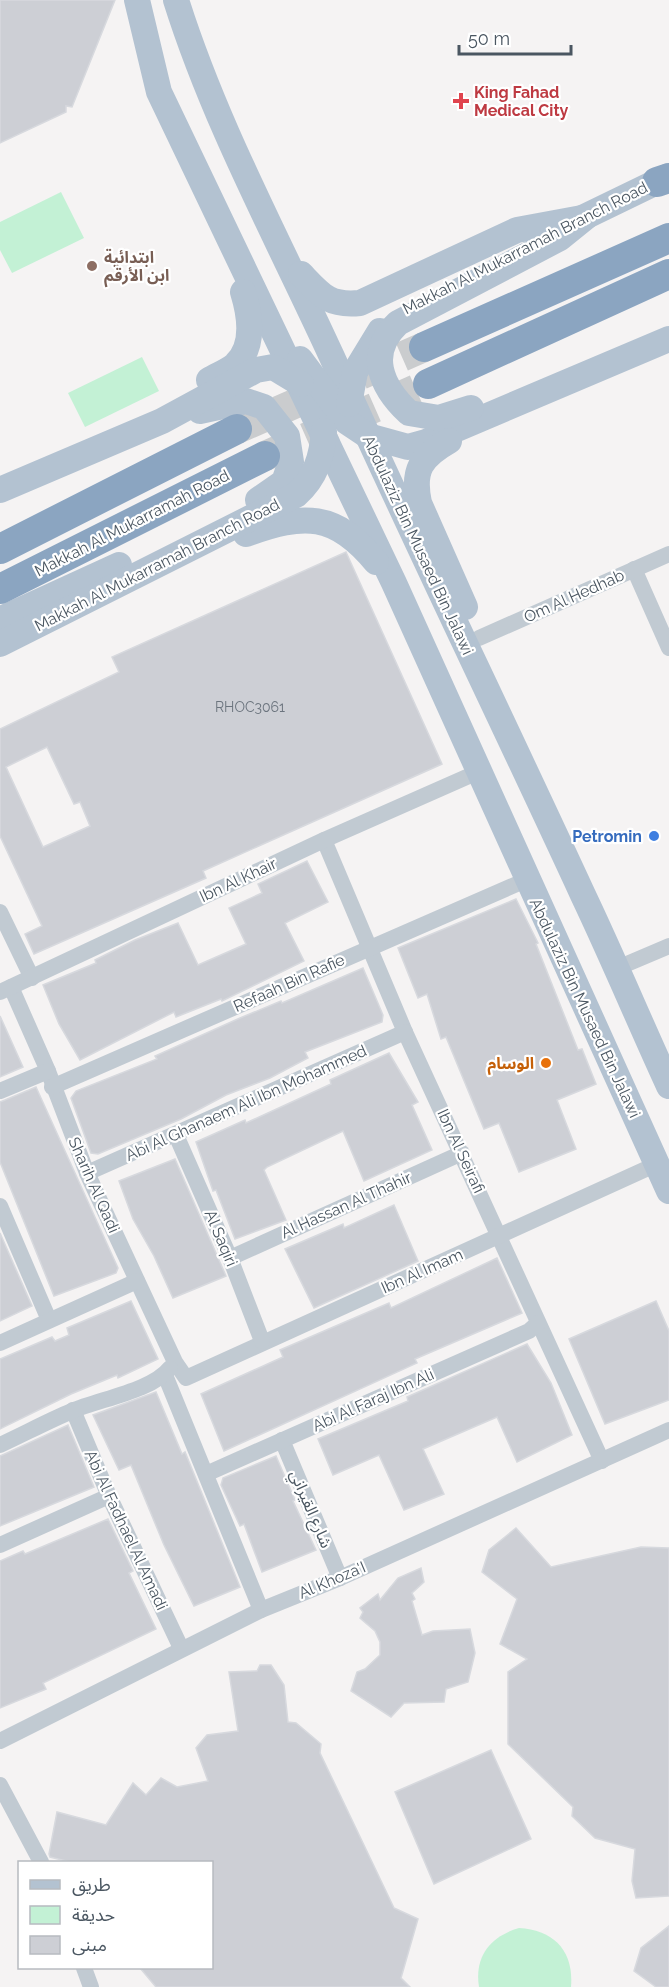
<svg xmlns="http://www.w3.org/2000/svg" width="669" height="1987" viewBox="0 0 669 1987" font-family="Raleway,'Noto Sans Arabic',sans-serif">
  <style>
    .green { fill: #c3f1d5 }
    .building { fill: #cdcfd5; stroke: #d7d9de; stroke-width: 1.5; fill-rule: evenodd }
    .lines { fill: none; stroke-linecap: round; stroke-linejoin: round }
    .highway-tunnel { stroke: #caccce; stroke-width: 30; stroke-dasharray: 30 15; stroke-linecap: butt }
    .street { stroke: #c1cad2; stroke-width: 16 }
    .primary { stroke: #b3c2d1; stroke-width: 26 }
    .highway { stroke: #8ba5c1; stroke-width: 30 }
    .health-dot { fill: #e0444e; stroke: #fff; stroke-width: 2 }
    .education-dot { fill: #8d6e63; stroke: #fff; stroke-width: 2 }
    .shop-dot { fill: #3f7fe0; stroke: #fff; stroke-width: 2 }
    .food-dot { fill: #e8710a; stroke: #fff; stroke-width: 2 }
    .labels { text-anchor: middle; dominant-baseline: central; stroke-width: 4.5; stroke-linejoin: round; paint-order: stroke }
    .number-label { font-size: 14px; fill: #6b747e }
    .health-label { font-size: 16px; font-weight: bold; fill: #be3a42; stroke: #fff; text-anchor: start }
    .street-label { font-size: 16px; fill: #4a5661; stroke: #fff }
    .education-label { font-size: 16px; font-weight: bold; fill: #785e54; stroke: #fff; text-anchor: start }
    .shop-label { font-size: 16px; font-weight: bold; fill: #366cbe; stroke: #fff; text-anchor: end }
    .food-label { font-size: 16px; font-weight: bold; fill: #c56008; stroke: #fff; text-anchor: end }
  </style>
  <rect width="100%" height="100%" fill="#f5f3f3"/>
  <g class="green">
    <path d="M61,192L84,238L12,273L0,250V222Z"/>
    <path d="M142,357L159,391L85,427L68,393Z"/>
    <path d="M519,1928C554,1930 574,1951 571,1987H479C474,1956 491,1936 519,1928Z"/>
  </g>
  <g class="building">
    <path d="M0,0H115L72,107L66,106V112L0,143Z"/>
    <path d="M346,552L442,764L203,871L206,878L34,954L25,934L42,926L0,836V729L119,672L112,657ZM47,747L74,804L80,802L90,826L43,847L6,767Z"/>
    <path d="M307,861L328,902L285,923L304,961L222,1001L221,999L176,1017L174,1012L80,1060L59,1024L43,985L96,963L95,960L135,940L178,923L198,965L246,944L229,908L262,893L258,884Z"/>
    <path d="M516,899L538,943L536,944L578,1050L582,1049L596,1084L557,1100L576,1149L519,1172L499,1123L484,1129L446,1037L441,1039L427,994L418,998L398,948Z"/>
    <path d="M363,968L383,1015L382,1022L305,1052L308,1058L270,1078L226,1095L181,1119L98,1154L91,1153L71,1098L76,1091L157,1059L155,1056L240,1018L281,1001L282,1003Z"/>
    <path d="M0,1016L23,1067L0,1077Z"/>
    <path d="M389,1053L418,1102L412,1105L432,1150L364,1181L343,1131L267,1167L264,1170L286,1220L235,1239L216,1190L213,1191L196,1142L245,1120L246,1123L331,1084L330,1080Z"/>
    <path d="M36,1087L118,1268L116,1273L54,1296L0,1162V1102Z"/>
    <path d="M175,1159L226,1276L173,1298L154,1256L133,1219L119,1181Z"/>
    <path d="M394,1205L418,1261L314,1308L285,1249L334,1228L343,1224L344,1228Z"/>
    <path d="M0,1233L32,1306L0,1321Z"/>
    <path d="M497,1258L522,1313L415,1359L417,1363L224,1451L201,1394L283,1357L280,1350L389,1303L391,1308Z"/>
    <path d="M131,1301L158,1359L118,1378L117,1375L71,1394L0,1429V1359L52,1337L55,1341L69,1335L67,1328Z"/>
    <path d="M656,1301L669,1331V1400L605,1424L569,1339Z"/>
    <path d="M527,1344L551,1383L572,1435L517,1462L497,1417L423,1449L444,1494L404,1510L379,1455L333,1475L318,1439L408,1401L407,1397Z"/>
    <path d="M156,1392L182,1454L185,1452L240,1587L194,1606L164,1545L131,1465L119,1470L93,1415Z"/>
    <path d="M68,1425L94,1487L0,1526V1456Z"/>
    <path d="M276,1456L295,1500L293,1501L316,1550L262,1572L244,1524L240,1526L221,1485L223,1478Z"/>
    <path d="M108,1519L133,1571L129,1573L156,1629L43,1683L46,1689L0,1708V1561L23,1551L25,1554Z"/>
    <path d="M516,1528L551,1567L641,1547L669,1548V1896L636,1898L632,1881L635,1849L595,1838L572,1816L573,1807L508,1744V1672L527,1659L500,1644L517,1599L482,1572L489,1550Z"/>
    <path d="M421,1568L424,1582L412,1593L415,1599L412,1601L422,1635L433,1631L470,1629L475,1653L468,1682L446,1689L444,1702L404,1703L391,1717L351,1691L357,1672L365,1669L380,1655V1642L375,1631L360,1618L363,1612L360,1608L378,1594L380,1600L398,1578Z"/>
    <path d="M260,1665H271L284,1685L288,1722L296,1723L321,1744L320,1753L394,1908L418,1919L401,1978L410,1987H156L140,1968H212V1863H74L50,1857L49,1854L57,1812L106,1825L133,1783L146,1795L161,1778L177,1787L208,1781L196,1748L207,1735L238,1731L229,1672L257,1671Z"/>
    <path d="M491,1750L531,1839L434,1884L395,1792Z"/>
    <path d="M669,1926V1987H656L634,1971L641,1948Z"/>
  </g>
  <g class="lines">
    <g class="highway-tunnel">
      <path d="M237,429L424,347"/>
      <path d="M265,456L428,384"/>
    </g>
    <g class="street">
      <path d="M634,569L669,648"/>
      <path d="M479,638L669,554"/>
      <path d="M324,840L405,1032L602,1461"/>
      <path d="M0,912L32,978"/>
      <path d="M615,969L669,946"/>
      <path d="M11,987L48,1071L87,1173L175,1362L186,1378L657,1164"/>
      <path d="M0,992L324,840L478,772"/>
      <path d="M52,1087L526,880"/>
      <path d="M0,1091L48,1071"/>
      <path d="M176,1135L230,1258L262,1341"/>
      <path d="M87,1173L405,1032"/>
      <path d="M0,1206L49,1320"/>
      <path d="M230,1258L462,1153"/>
      <path d="M0,1343L137,1281"/>
      <path d="M165,1375L261,1610"/>
      <path d="M73,1410L109,1496L181,1648"/>
      <path d="M282,1440L340,1578"/>
      <path d="M0,1445C24,1434 48,1421 72,1411C99,1399 152,1391 170,1368"/>
      <path d="M206,1474L529,1331L538,1323"/>
      <path d="M0,1545L109,1496"/>
      <path d="M0,1741L261,1610L340,1578L669,1430"/>
      <path d="M0,1785L41,1862"/>
      <path d="M84,1968L91,1987"/>
    </g>
    <g class="primary">
      <path d="M137,0L159,92L394,583L669,1191"/>
      <path d="M176,0C215,124 278,239 332,357C413,537 500,715 583,895C613,958 640,1023 669,1086"/>
      <path d="M570,224L669,176"/>
      <path d="M301,274C322,296 329,306 360,303L517,230L582,218"/>
      <path d="M300,359L347,422L368,436L408,447L426,442L669,339"/>
      <path d="M209,380C217,375 228,371 235,365C255,347 250,315 243,292"/>
      <path d="M349,404L355,372L380,331"/>
      <path d="M471,408L439,418L409,413C381,387 366,353 398,323L560,238L586,217"/>
      <path d="M200,411L246,401L264,407L287,436L291,462L284,482L258,500"/>
      <path d="M449,441C421,457 412,470 419,503L465,607"/>
      <path d="M0,490L162,421L256,370L273,367L301,384"/>
      <path d="M246,534C304,513 335,512 376,562"/>
      <path d="M1,619L119,565"/>
      <path d="M0,644L296,495C316,477 322,457 324,431"/>
    </g>
    <g class="highway">
      <path d="M657,182L669,178"/>
      <path d="M424,347L669,238"/>
      <path d="M428,384L669,274"/>
      <path d="M0,549L237,429"/>
      <path d="M0,589L265,456"/>
    </g>
  </g>
  <path class="health-dot" d="M458 92h6v6h6v6h-6v6h-6v-6h-6v-6h6z"/>
  <circle class="education-dot" cx="92" cy="266" r="6"/>
  <circle class="shop-dot" cx="654" cy="836" r="6"/>
  <circle class="food-dot" cx="546" cy="1063" r="6"/>
  <g class="labels">
    <g class="number-label">
      <text x="250" y="707">RHOC3061</text>
    </g>
    <g class="health-label">
      <text x="474" y="92">King Fahad<tspan x="474" dy="18">Medical City</tspan></text>
    </g>
    <g class="street-label">
      <text transform="translate(525 248) rotate(-27)">Makkah Al Mukarramah Branch Road</text>
      <text transform="translate(132 523) rotate(-27)">Makkah Al Mukarramah Road</text>
      <text transform="translate(418 545) rotate(65)">Abdulaziz Bin Musaed Bin Jalawi</text>
      <text transform="translate(157 565) rotate(-27)">Makkah Al Mukarramah Branch Road</text>
      <text transform="translate(574 596) rotate(-24)">Om Al Hedhab</text>
      <text transform="translate(238 880) rotate(-25)">Ibn Al Khair</text>
      <text transform="translate(289 983) rotate(-24)">Refaah Bin Rafie</text>
      <text transform="translate(585 1008) rotate(65)">Abdulaziz Bin Musaed Bin Jalawi</text>
      <text transform="translate(246 1103) rotate(-24)">Abi Al Ghanaem Ali Ibn Mohammed</text>
      <text transform="translate(461 1151) rotate(65)">Ibn Al Seirafi</text>
      <text transform="translate(94 1185) rotate(66)">Sharih Al Qadi</text>
      <text transform="translate(346 1205) rotate(-24)">Al Hassan Al Thahir</text>
      <text transform="translate(221 1238) rotate(67)">Al Saqiri</text>
      <text transform="translate(422 1271) rotate(-24)">Ibn Al Imam</text>
      <text transform="translate(373 1400) rotate(-24)">Abi Al Faraj Ibn Ali</text>
      <text transform="translate(311 1509) rotate(67)">شارع القيراني</text>
      <text transform="translate(126 1530) rotate(65)">Abi Al Fadhael Al Amadi</text>
      <text transform="translate(332 1580) rotate(-23)">Al Khoza'I</text>
    </g>
    <g class="education-label">
      <text x="104" y="257">ابتدائية<tspan x="104" dy="18">ابن الأرقم</tspan></text>
    </g>
    <g class="shop-label">
      <text x="642" y="836">Petromin</text>
    </g>
    <g class="food-label">
      <text x="534" y="1063">الوسام</text>
    </g>
  </g>
  <rect x="18" y="1861" width="195" height="108" fill="#ffffff" stroke="#b7bbc0" stroke-width="1.5"/>
  <rect x="30" y="1880" width="30" height="9" fill="#b3c2d1" stroke="#b7bbc0" stroke-width="1.5"/>
  <text x="72" y="1891" font-size="18" fill="#4a5661">طريق</text>
  <rect x="30" y="1906" width="30" height="18" fill="#c3f1d5" stroke="#b7bbc0" stroke-width="1.5"/>
  <text x="72" y="1921" font-size="18" fill="#4a5661">حديقة</text>
  <rect x="30" y="1936" width="30" height="18" fill="#cdcfd5" stroke="#b7bbc0" stroke-width="1.5"/>
  <text x="72" y="1951" font-size="18" fill="#4a5661">مبنى</text>
  <path d="M459 45v9h112v-9" fill="none" stroke="#4a5661" stroke-width="3"/>
  <text x="468" y="45" font-size="18" fill="#4a5661" stroke="#ffffff" stroke-width="4.5" paint-order="stroke">50 m</text>
</svg>
